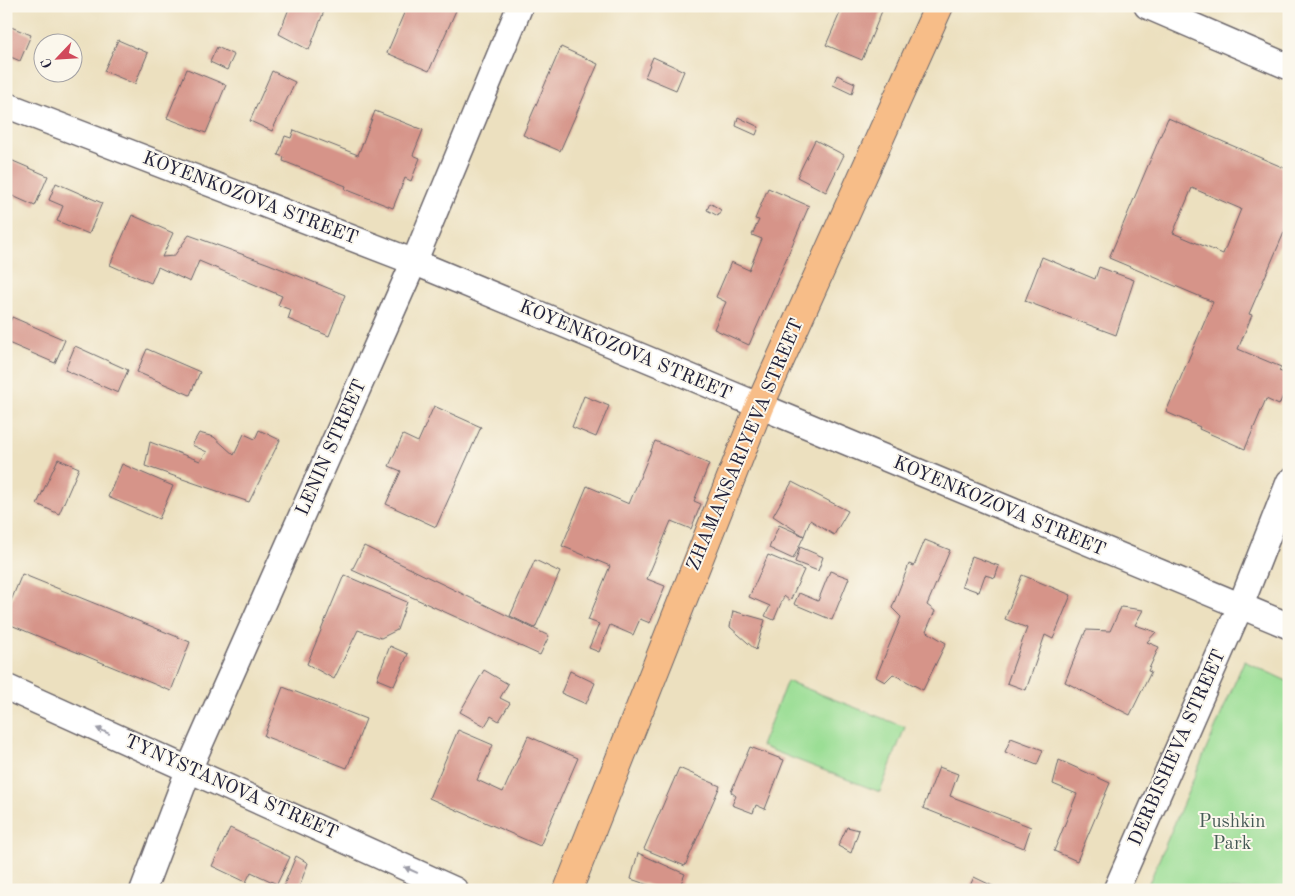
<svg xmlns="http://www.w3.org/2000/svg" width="1295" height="896" viewBox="0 0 1295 896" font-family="'Old Standard TT',serif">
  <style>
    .green { fill: #9bde95; stroke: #5e8068 }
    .building { fill: #d69489; fill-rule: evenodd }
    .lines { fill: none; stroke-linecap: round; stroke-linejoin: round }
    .minor-casing { stroke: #696469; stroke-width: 28 }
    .major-casing { stroke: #696469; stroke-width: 30 }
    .minor { stroke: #fff; stroke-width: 25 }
    .major { stroke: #f7bd88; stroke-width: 28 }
    .oneway { fill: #9c9ca7 }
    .labels { text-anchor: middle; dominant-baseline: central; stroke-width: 4; stroke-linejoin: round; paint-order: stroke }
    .street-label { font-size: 19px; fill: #22223b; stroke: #fbf7ec }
    .park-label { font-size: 19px; fill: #465a56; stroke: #fbf7ec }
  </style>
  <rect width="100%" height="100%" fill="#fbf7ec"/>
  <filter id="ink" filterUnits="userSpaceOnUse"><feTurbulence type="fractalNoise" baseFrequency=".02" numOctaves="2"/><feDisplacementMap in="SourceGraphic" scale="10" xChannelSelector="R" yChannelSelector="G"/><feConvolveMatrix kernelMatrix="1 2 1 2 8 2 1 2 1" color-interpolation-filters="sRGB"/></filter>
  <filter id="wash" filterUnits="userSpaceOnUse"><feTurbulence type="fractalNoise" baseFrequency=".0096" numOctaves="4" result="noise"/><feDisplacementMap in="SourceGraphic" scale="20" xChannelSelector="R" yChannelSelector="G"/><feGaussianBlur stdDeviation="1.12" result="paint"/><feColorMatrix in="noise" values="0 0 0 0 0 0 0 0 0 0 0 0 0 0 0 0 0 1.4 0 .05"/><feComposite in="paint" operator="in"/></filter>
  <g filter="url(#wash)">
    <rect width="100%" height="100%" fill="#ece0bf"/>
    <g class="green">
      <path d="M1244,661L1289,682V890H1146Z"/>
      <path d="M787,681L905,727L880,792L761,746Z"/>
    </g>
    <g id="blocks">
      <g class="building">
        <path d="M290,6H326L309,50L279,34Z"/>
        <path d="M407,6H458L429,71L387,53Z"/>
        <path d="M843,6H884L862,60L826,45Z"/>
        <path d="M6,25L31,35L20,61L6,55Z"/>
        <path d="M118,40L148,53L135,84L104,71Z"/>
        <path d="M217,47L234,55L227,70L210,62Z"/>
        <path d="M561,47L598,64L560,151L523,135Z"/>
        <path d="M653,57L684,71L676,90L645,77Z"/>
        <path d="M187,69L226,85L206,133L167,118Z"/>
        <path d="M272,71L295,82L272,131L250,121Z"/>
        <path d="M837,75L855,83L852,94L833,85Z"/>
        <path d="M375,111L423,130L413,155L420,158L411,181L405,178L393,208L345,189L346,186L283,161L284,157L278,155L285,136L291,138L294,130L358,155Z"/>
        <path d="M738,117L759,127L756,135L736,126Z"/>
        <path d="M1168,118L1289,170V221L1249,314L1252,315L1238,349L1281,367L1279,371L1289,375V382L1279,405L1266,399L1245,449L1199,429L1200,427L1166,412L1213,302L1109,258ZM1192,188L1241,209L1223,254L1173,233Z"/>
        <path d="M815,140L844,155L826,192L797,177Z"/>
        <path d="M6,158L48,176L35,206L6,193Z"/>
        <path d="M56,183L102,203L89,234L57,221L63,206L49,200Z"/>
        <path d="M768,188L809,206L749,345L714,329L726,302L716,297L731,262L749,270L762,239L752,235L759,220L755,219Z"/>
        <path d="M710,203L721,210L718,216L707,210Z"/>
        <path d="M132,215L173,233L162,257L174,256L189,235L269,264L345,295L329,336L288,319L291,310L278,305L282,296L199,261L190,282L158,267L151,283L110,265Z"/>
        <path d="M1042,257L1095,279L1099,267L1134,280L1116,335L1025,301Z"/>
        <path d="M12,317L65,340L55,363L6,342V330Z"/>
        <path d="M75,346L128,370L118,393L65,370Z"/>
        <path d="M147,349L200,372L190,395L137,372Z"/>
        <path d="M584,396L609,406L596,437L572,427Z"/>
        <path d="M434,406L481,427L436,527L386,504L401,471L389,466L403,435L418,442Z"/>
        <path d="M259,430L280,440L249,502L145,466L150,442L200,461L207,452L192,445L199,433L214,437L234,455L244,434L255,439Z"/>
        <path d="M655,441L709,464L694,501L701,504L691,529L671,521L647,579L665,586L650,623L640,619L633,635L610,625L599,652L589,648L599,624L588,620L610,566L562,546L587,486L629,504Z"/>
        <path d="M58,459L79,468L59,514L37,504Z"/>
        <path d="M122,464L173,486L159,519L108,497Z"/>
        <path d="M792,482L848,511L834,535L810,520L804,536L793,559L769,548L779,525L804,536L773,516Z"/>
        <path d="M925,540L950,550L927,605L935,611L926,631L946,643L923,690L893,674L885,682L876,677L901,617L892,608L909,564L914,566Z"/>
        <path d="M364,546L549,636L540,655L352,570Z"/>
        <path d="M800,547L823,557L818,571L795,562Z"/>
        <path d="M768,555L804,570L790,601L784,596L774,620L765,616L770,606L749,597Z"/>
        <path d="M972,556L999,566L995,578L985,575L979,592L962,586Z"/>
        <path d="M535,560L560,572L535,628L510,616Z"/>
        <path d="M830,571L849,578L832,620L794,604L799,593L818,601Z"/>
        <path d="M22,574L190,642L171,691L6,623V613Z"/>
        <path d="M344,575L407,602L397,630L381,638L358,630L334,679L307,664Z"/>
        <path d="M1022,575L1071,595L1053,639L1045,635L1026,690L1007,683L1027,628L1005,619Z"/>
        <path d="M1121,607L1143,610L1135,625L1156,632L1147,642L1159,647L1148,671L1151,672L1130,715L1065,682L1086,630L1110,631Z"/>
        <path d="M733,611L765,620L756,650L730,627Z"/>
        <path d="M390,646L408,654L394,686L377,679Z"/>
        <path d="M484,670L508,684L500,698L510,703L499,721L491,716L485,726L460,712Z"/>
        <path d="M570,671L595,683L586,704L561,693Z"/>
        <path d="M283,687L366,719L347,768L264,736Z"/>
        <path d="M458,730L493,745L477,780L503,792L528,736L578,758L540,846L429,798Z"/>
        <path d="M1011,738L1043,750L1037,765L1005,752Z"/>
        <path d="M750,747L784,760L765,809L756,805L753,813L732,805L736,796L731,792Z"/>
        <path d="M1059,760L1110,783L1077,861L1054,851L1077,794L1053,784Z"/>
        <path d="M939,767L958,774L950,796L1031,827L1024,848L923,808Z"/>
        <path d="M679,768L720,786L685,866L644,849Z"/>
        <path d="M847,827L859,830L851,853L838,846Z"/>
        <path d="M230,828L290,857L277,884L251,872L246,882L212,866Z"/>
        <path d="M638,853L685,874L678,890H663L631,879Z"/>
        <path d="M296,856L308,863L298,890H282Z"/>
        <path d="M974,877L1001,890H968Z"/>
      </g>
    </g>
  </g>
  <g filter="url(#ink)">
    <use href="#blocks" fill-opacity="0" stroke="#696469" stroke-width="1"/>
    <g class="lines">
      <defs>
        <g id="minor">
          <path d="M1147,6L1289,67"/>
          <path d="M6,105L414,262L1289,626"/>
          <path d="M6,687L455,890"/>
          <path d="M143,890L189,769L414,262L520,6"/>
          <path d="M1116,890L1240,607L1289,482"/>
        </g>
        <path id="major" d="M568,890L759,407L939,6"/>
      </defs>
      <use href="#minor" class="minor-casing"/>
      <use href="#major" class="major-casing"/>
      <use href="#minor" class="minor"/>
      <use href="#major" class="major"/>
    </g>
    <defs><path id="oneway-solid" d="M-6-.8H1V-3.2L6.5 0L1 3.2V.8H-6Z" transform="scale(1.25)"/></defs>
    <g class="oneway">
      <use href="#oneway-solid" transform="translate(103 731) rotate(-156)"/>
      <use href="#oneway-solid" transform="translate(411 870) rotate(-156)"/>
    </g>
  </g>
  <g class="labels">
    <g class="street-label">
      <text transform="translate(250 199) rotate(21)">KOYENKOZOVA STREET</text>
      <text transform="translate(625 351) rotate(23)">KOYENKOZOVA STREET</text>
      <text transform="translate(746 445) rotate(-67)">ZHAMANSARIYEVA STREET</text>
      <text transform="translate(332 448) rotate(-66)">LENIN STREET</text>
      <text transform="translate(999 507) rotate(23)">KOYENKOZOVA STREET</text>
      <text transform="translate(1178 748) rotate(-66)">DERBISHEVA STREET</text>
      <text transform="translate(231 788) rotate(24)">TYNYSTANOVA STREET</text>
    </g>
    <g class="park-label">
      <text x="1232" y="822">Pushkin<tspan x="1232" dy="22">Park</tspan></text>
    </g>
  </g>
  <rect width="1295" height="896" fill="none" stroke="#fbf7ec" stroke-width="25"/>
  <g transform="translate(58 58) rotate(245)"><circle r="24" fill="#fbf7ec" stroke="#a4a2a5"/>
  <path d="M0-4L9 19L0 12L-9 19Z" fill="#d1495b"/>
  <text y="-8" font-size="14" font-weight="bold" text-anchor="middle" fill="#22223b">С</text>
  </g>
</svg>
